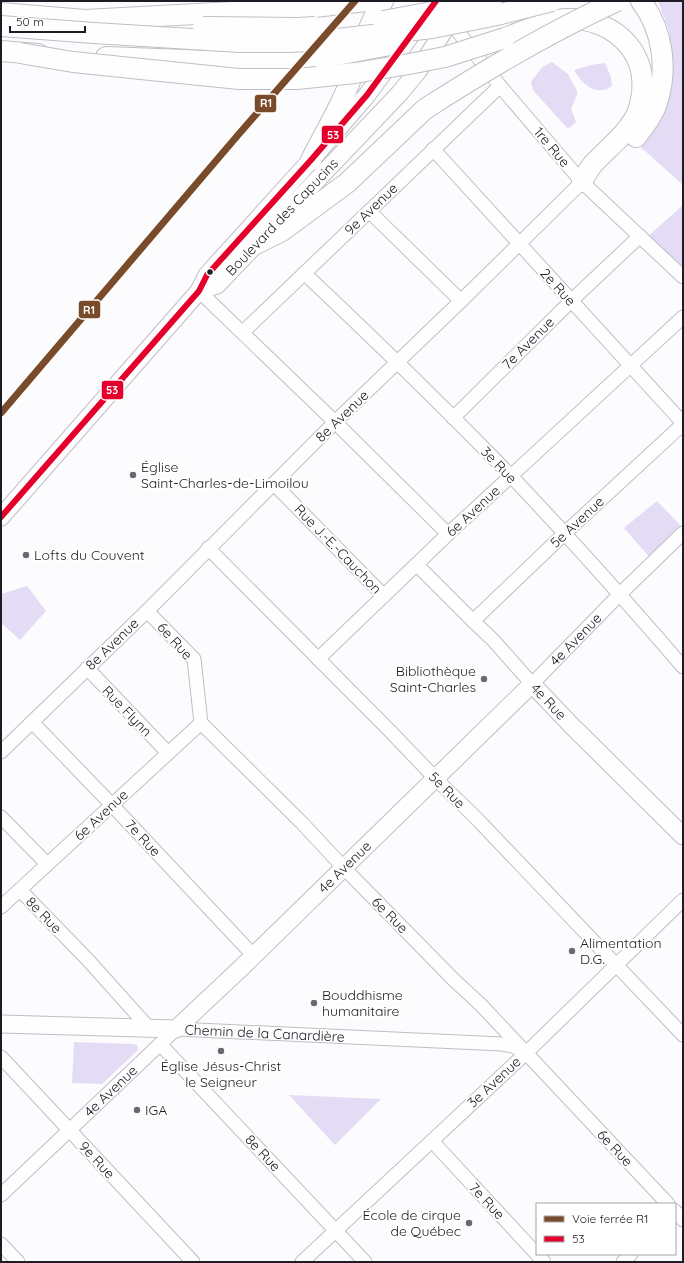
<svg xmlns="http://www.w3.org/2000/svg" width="684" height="1263" viewBox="0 0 684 1263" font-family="Quicksand,sans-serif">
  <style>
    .green { fill: #e3dcf4 }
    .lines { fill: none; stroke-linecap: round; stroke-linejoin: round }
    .minor-casing { stroke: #c0bec4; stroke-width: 15 }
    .major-casing { stroke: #c0bec4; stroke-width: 19 }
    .highway-casing { stroke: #c0bec4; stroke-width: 22 }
    .minor { stroke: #fffeff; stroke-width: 13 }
    .major { stroke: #fffeff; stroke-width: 17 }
    .highway { stroke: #fffeff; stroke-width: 20 }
    .highway-bridge-casing { stroke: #c0bec4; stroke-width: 22; stroke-linecap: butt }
    .highway-bridge { stroke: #fffeff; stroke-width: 20 }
    .bus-1-casing { stroke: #fff; stroke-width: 9 }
    .bus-1 { stroke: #e4002b; stroke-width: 6 }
    .rail-1-casing { stroke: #fff; stroke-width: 10 }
    .rail-1 { stroke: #7a4b2a; stroke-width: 7 }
    .bus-dot { fill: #1d1b23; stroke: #fff; stroke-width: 1.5 }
    .poi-dot { fill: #6b6970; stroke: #fff; stroke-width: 1.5 }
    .labels { text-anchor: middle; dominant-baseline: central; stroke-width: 4; stroke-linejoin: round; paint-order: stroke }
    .street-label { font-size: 14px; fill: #1d1b23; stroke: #fff }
    .poi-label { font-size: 14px; fill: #1d1b23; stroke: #fff; text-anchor: start }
    .line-badge { stroke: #fff; stroke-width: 1.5 }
    .badge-label { font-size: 11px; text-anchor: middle; font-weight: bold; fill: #fff }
  </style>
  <rect width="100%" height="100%" fill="#fcfbfe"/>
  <g class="green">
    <path d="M658,1H683V185L643,149L642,150L641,148L666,106L673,67L669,31Z"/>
    <path d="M552,62L568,74L577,91V95L571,109L576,122L568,129L533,90L531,82L542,67Z"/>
    <path d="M605,63L611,77L612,86C609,88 605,90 602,90C590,92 579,79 574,70L591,65Z"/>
    <path d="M683,205V267L677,272L644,240Z"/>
    <path d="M657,501L683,528L654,562L624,528Z"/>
    <path d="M27,586L46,611L20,640L1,623V594Z"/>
    <path d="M74,1042L132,1044L137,1045L138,1050L102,1084L72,1083Z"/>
    <path d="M289,1095L381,1099L335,1145Z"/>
  </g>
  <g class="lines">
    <defs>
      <g id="minor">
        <path d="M449,20L500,86L582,182L683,277"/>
        <path d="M433,149L683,423"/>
        <path d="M369,211L461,301"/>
        <path d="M304,273C374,339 444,407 511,476C570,538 627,602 683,667"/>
        <path d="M199,291L335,422L448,534"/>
        <path d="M243,332L500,86"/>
        <path d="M453,418L571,301L640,236"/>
        <path d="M274,484L384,596"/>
        <path d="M208,548L391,732L435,778L478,820L683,1035"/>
        <path id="s1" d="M417,565L473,621L493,640L532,684L620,594L683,533"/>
        <path d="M147,611L194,659L201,723L302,823L343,867L454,980L481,1005L668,1204"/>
        <path d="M473,621L565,533L683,424"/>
        <path d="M318,659L448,534L683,317"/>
        <path d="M87,668L168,753"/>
        <path d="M32,722L112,805L254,956"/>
        <path d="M1,752L147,611L335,422L461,301L582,182"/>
        <path d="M1,817L47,864"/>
        <path d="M20,890L88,960L149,1028"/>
        <path d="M1,907L201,723"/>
        <path d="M160,1044L365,1262"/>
        <path d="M1,1057L193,1262"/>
        <path d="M432,1141L544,1262"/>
        <path id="s2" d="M1,1195L176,1029L502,1044L513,1046L522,1051"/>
        <path d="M675,1211L683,1220"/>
        <path d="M1,1244L18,1262"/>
        <path d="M302,1262L526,1053L683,900"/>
        <path d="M623,1262L631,1254"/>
      </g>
      <g id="major">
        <path id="s3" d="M199,291L217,285L399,94L418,71L452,18"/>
        <path d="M1,517L199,291L207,275L311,160L367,95L436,1"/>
        <path id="s4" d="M1,1024L176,1029L240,969L532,684L571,725L683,836"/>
      </g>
      <g id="highway">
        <path d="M1,13L85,20L306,8L366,1"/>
        <path d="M505,38C522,32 548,20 566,19C609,17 647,48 642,93C641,100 640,107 637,114C627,134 608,148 593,164C589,169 585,176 582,182"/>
        <path d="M1,51L38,54"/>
        <path d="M106,57L263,63L321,58"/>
        <path d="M636,137C644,126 653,116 657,103C668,69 663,30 641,1"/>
        <path d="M311,160C323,136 337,113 347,89C359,60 366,27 383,1"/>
        <path d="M256,244L282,231L347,183L425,109"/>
      </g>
    </defs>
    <use href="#minor" class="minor-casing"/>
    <use href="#major" class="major-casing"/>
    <use href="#highway" class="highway-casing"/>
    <use href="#minor" class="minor"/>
    <use href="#major" class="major"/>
    <use href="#highway" class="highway"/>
    <defs>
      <g id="highway-bridge">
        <path d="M383,21L491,1"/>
        <path d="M1,26L94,33L240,42H289L329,40L432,28L497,15L552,1"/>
        <path d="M203,27L297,28L315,27"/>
        <path d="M20,53L73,62L239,79H297L355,73L409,64L445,57L505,38"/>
        <path d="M321,58L390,45"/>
        <path d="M425,109C487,69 550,32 617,1"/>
      </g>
    </defs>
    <use href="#highway-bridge" class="highway-bridge-casing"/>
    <use href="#highway-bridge" class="highway-bridge"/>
    <defs>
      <path id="bus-1" d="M1,517L199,291L207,275L311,160L367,95L436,1"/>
    </defs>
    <use href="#bus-1" class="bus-1-casing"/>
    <use href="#bus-1" class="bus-1"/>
    <defs>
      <path id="rail-1" d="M1,413L238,135L355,1"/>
    </defs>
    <use href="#rail-1" class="rail-1-casing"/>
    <use href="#rail-1" class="rail-1"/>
  </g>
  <circle class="bus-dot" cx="210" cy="272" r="3.5"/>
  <g class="poi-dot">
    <circle cx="133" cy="475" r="4"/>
    <circle cx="26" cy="555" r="4"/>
    <circle cx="484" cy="679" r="4"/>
    <circle cx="572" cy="951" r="4"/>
    <circle cx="314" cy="1003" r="4"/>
    <circle cx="221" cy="1051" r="4"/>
    <circle cx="137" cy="1110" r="4"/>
    <circle cx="469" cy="1223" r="4"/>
  </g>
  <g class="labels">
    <g class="street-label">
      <text transform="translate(552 147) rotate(50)">1re Rue</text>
      <text transform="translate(371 209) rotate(-44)">9e Avenue</text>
      <text stroke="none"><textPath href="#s3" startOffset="113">Boulevard des Capucins</textPath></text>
      <text transform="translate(558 287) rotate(48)">2e Rue</text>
      <text transform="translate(528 343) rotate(-45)">7e Avenue</text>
      <text transform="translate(342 416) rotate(-44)">8e Avenue</text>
      <text transform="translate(499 465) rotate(46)">3e Rue</text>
      <text transform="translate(473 511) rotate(-43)">6e Avenue</text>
      <text transform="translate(577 522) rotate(-43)">5e Avenue</text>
      <text transform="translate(338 549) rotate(46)">Rue J.-E.-Cauchon</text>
      <text stroke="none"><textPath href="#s1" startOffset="228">4e Avenue</textPath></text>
      <text transform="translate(175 641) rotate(48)">6e Rue</text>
      <text transform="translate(112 644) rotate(-44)">8e Avenue</text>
      <text stroke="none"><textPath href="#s4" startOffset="695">4e Rue</textPath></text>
      <text transform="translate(127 711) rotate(46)">Rue Flynn</text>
      <text transform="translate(447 790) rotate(45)">5e Rue</text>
      <text transform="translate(101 815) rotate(-43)">6e Avenue</text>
      <text transform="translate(143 838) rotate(47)">7e Rue</text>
      <text stroke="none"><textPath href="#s4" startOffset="409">4e Avenue</textPath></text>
      <text transform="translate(44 915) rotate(46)">8e Rue</text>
      <text transform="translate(390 915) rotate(45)">6e Rue</text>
      <text stroke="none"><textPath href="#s2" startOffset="330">Chemin de la Canardière</textPath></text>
      <text transform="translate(494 1082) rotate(-43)">3e Avenue</text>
      <text stroke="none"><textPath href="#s2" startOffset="151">4e Avenue</textPath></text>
      <text transform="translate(615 1148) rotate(47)">6e Rue</text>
      <text transform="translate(263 1153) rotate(47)">8e Rue</text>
      <text transform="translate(97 1160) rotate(47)">9e Rue</text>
      <text transform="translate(487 1201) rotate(47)">7e Rue</text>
    </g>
    <g class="poi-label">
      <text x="141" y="467">Église<tspan x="141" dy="16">Saint-Charles-de-Limoilou</tspan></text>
      <text x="34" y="555">Lofts du Couvent</text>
      <text x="476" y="671" text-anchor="end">Bibliothèque<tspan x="476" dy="16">Saint-Charles</tspan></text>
      <text x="580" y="943">Alimentation<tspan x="580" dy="16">D.G.</tspan></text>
      <text x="322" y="995">Bouddhisme<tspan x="322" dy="16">humanitaire</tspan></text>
      <text x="221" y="1066" text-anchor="middle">Église Jésus-Christ<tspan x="221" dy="16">le Seigneur</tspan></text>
      <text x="145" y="1110">IGA</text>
      <text x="461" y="1215" text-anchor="end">École de cirque<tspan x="461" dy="16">de Québec</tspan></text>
    </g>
  </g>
  <g class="line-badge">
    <rect x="254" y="94" width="23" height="19" rx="4" fill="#7a4b2a"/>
    <rect x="321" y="125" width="23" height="19" rx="4" fill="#e4002b"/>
    <rect x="78" y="300" width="23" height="19" rx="4" fill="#7a4b2a"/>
    <rect x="101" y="380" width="23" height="20" rx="4" fill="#e4002b"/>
  </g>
  <g class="badge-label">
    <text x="266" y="107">R1</text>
    <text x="333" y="139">53</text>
    <text x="89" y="314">R1</text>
    <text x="112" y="394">53</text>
  </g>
  <rect width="684" height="1263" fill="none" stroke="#1d1b23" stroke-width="4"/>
  <rect x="536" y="1203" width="140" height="52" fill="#ffffff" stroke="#a5a4a7"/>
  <rect x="544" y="1216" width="20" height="6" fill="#7a4b2a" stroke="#a5a4a7"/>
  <text x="572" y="1223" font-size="12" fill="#1d1b23">Voie ferrée R1</text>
  <rect x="544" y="1236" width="20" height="6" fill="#e4002b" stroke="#a5a4a7"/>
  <text x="572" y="1243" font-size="12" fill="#1d1b23">53</text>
  <path d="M10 26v6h75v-6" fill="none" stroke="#1d1b23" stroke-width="2"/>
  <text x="16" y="26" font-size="12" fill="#1d1b23" stroke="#ffffff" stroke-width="3" paint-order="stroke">50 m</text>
</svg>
